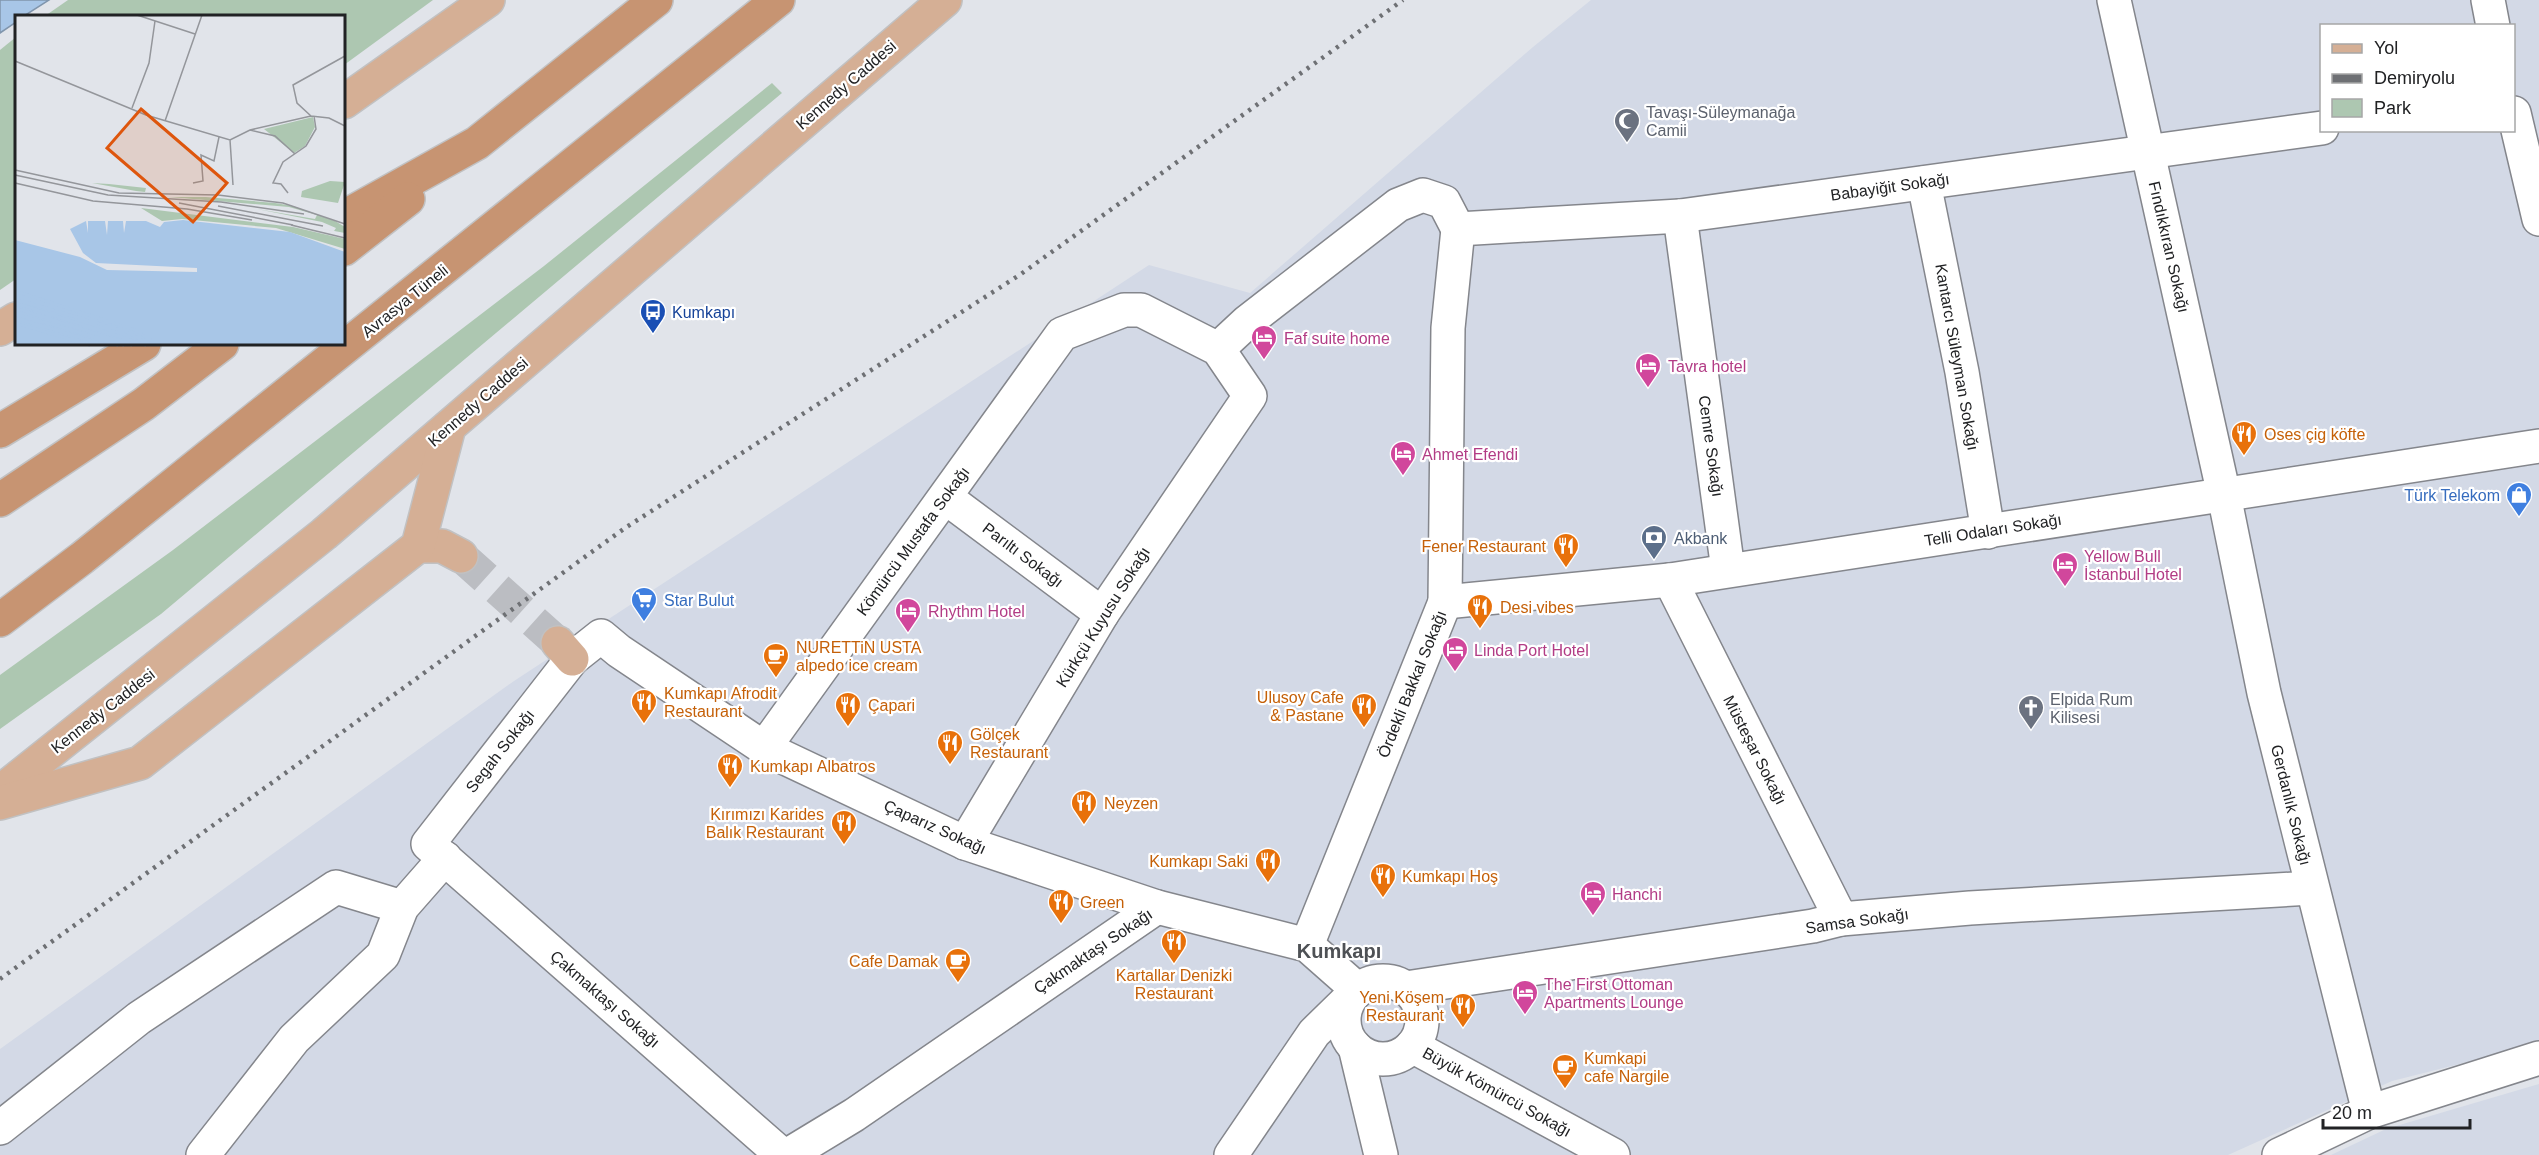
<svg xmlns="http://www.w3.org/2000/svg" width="2539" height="1155" viewBox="0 0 2539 1155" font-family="Helvetica,sans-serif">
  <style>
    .built { fill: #d3d9e6; fill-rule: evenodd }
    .green { fill: #adc7b1 }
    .water { fill: #a8c6e7; stroke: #8095ac; stroke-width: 1.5 }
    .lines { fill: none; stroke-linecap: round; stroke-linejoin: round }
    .primary-tunnel { stroke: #bbbdc2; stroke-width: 33; stroke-dasharray: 33 16; stroke-linecap: butt }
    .pedestrian-casing { stroke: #84868c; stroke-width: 36 }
    .minor-casing { stroke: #84868c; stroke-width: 36 }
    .tertiary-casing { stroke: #84868c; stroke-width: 36 }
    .secondary-casing { stroke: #84868c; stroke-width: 36 }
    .primary-casing { stroke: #c1c1c2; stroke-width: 36 }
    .trunk-casing { stroke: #c1c1c2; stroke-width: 36 }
    .pedestrian { stroke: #fff; stroke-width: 33 }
    .minor { stroke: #fff; stroke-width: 33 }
    .tertiary { stroke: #fff; stroke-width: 33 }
    .secondary { stroke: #fff; stroke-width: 33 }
    .primary { stroke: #d5af95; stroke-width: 33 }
    .trunk { stroke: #c79472; stroke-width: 33 }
    .rail { stroke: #6e7074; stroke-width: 4.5; stroke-dasharray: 3 6; stroke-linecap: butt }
    .labels { text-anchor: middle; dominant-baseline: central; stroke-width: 4.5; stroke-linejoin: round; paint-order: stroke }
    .street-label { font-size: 16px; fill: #212224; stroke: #fff }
    .worship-label { font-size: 16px; fill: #5b616d; stroke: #fff; text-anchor: start }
    .transit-label { font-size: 16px; fill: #164399; stroke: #fff; text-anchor: start }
    .hotel-label { font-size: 16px; fill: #b23c85; stroke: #fff; text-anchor: start }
    .food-label { font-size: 16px; fill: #c56008; stroke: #fff; text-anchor: start }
    .shop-label { font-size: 16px; fill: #366cbe; stroke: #fff; text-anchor: end }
    .service-label { font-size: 16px; fill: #4e5e75; stroke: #fff; text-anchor: start }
    .quarter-label { font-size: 20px; font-weight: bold; fill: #4e5155; stroke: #fff }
    .inset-river { fill: none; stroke: #a8c6e7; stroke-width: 3 }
    .inset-road { fill: none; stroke: #94969b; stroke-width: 1.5 }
    .view { fill: #de560d; fill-opacity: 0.15; stroke: #de560d; stroke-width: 3 }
    .inset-edge { fill: none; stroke: #212224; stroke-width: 3 }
  </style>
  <rect width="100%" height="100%" fill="#e1e4ea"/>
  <g class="built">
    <path d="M1591,0H2539V1044L2392,1081L2228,1155H0V1049L514,681L1149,265L1250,293L1533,47ZM2322,26H2514V130H2322Z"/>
    <path d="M2539,1084V1155H2331L2386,1129Z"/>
  </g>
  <g class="green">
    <path d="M68,0H433L344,65V16H45Z"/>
    <path d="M16,37V279L0,290V50Z"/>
    <path d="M772,83L782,93L161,614L0,729V675L173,550L544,266Z"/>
  </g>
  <path class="water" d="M0,0H49L24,16H16V22L0,33Z"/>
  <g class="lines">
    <path class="primary-tunnel" d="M461,556L558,643"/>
    <defs>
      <g id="pedestrian">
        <path d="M1924,183L1962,372L1988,532"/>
        <path d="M572,659L601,636L619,651L764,748L965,843L1157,907L1307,945L1358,990L1314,1033L1231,1155"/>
        <path d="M965,843L1102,614"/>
        <path d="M1307,945L1445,602"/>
        <circle cx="1383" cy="1020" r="39"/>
        <path d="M1406,988L1813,926L1841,919"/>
        <path d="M1412,1046L1613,1155"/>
        <path d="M1355,1047L1381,1155"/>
        <path d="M788,1155L854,1115L1157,907"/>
      </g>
      <g id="minor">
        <path d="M2114,0L2224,495L2264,693L2369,1112"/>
        <path d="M2488,0L2493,26"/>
        <path d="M2514,113L2539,219"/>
        <path d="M1680,216L1728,570"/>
        <path d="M1458,229L1448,328L1445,602L1670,580L2539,446"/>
        <path d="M1458,229L1680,216L2322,128"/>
        <path d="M1218,349L1247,322L1398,205L1423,195L1444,202L1458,229"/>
        <path d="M1670,580L1841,919L1970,908L2311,888"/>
        <path d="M764,748L1062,334L1124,310H1141L1218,349L1250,396L1102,614L945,497"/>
        <path d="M0,1128L139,1018L336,887L402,907"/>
        <path d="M203,1155L294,1039L383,955L402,907L445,858"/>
      </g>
      <path id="tertiary" d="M572,659L428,844L782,1155"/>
      <path id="secondary" d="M2279,1155L2369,1112L2539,1058"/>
      <g id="primary">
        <path d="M344,102L488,0"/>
        <path d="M0,329L16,319"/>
        <path d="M418,546H442L461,556"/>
        <path d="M558,643L572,659"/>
        <path d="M0,792L324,534L945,0"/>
        <path d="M0,803L140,763L418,546L449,427"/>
      </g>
      <g id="trunk">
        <path d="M344,217L477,143L656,0"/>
        <path d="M344,249L408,199"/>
        <path d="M0,431L144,344"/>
        <path d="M0,500L144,404L222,344"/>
        <path d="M0,620L82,558L778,0"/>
      </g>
    </defs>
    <use href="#pedestrian" class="pedestrian-casing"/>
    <use href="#minor" class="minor-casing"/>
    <use href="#tertiary" class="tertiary-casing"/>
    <use href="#secondary" class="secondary-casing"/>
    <use href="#primary" class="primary-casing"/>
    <use href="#trunk" class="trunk-casing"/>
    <use href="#pedestrian" class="pedestrian"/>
    <use href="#minor" class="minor"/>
    <use href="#tertiary" class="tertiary"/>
    <use href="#secondary" class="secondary"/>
    <use href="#primary" class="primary"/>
    <use href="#trunk" class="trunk"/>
    <path class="rail" d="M0,979L625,528L1021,274L1403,0"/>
  </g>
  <defs>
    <symbol id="mosque-pin" viewBox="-11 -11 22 30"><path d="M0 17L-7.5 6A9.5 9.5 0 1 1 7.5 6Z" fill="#6b7280" stroke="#fff"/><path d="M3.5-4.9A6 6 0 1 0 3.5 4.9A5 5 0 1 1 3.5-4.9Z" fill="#fff"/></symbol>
    <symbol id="bus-pin" viewBox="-11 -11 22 30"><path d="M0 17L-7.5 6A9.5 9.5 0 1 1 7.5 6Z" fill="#1a4fb4" stroke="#fff"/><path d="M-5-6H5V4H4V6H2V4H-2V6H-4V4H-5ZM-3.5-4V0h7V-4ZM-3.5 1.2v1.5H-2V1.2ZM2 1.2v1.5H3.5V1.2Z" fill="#fff"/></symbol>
    <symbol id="hotel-pin" viewBox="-11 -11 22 30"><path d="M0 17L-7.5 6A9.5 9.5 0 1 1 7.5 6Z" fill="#d1479c" stroke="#fff"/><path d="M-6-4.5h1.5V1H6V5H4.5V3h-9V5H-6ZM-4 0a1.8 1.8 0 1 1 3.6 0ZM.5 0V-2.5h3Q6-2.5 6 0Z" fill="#fff"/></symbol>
    <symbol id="restaurant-pin" viewBox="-11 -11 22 30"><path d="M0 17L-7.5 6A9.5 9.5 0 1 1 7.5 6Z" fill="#e8710a" stroke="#fff"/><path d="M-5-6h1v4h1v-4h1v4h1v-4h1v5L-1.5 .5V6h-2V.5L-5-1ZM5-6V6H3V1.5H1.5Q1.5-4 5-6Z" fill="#fff"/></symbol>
    <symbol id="shop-pin" viewBox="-11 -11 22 30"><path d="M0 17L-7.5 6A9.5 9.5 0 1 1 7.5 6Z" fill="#3f7fe0" stroke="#fff"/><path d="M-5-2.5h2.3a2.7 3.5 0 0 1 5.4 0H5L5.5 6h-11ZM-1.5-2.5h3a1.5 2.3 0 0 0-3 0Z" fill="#fff"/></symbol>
    <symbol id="bank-pin" viewBox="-11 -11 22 30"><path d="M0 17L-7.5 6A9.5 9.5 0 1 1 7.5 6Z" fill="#5c6f8a" stroke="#fff"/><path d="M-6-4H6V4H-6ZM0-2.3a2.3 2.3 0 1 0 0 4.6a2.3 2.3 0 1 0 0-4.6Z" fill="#fff"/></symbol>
    <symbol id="supermarket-pin" viewBox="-11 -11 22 30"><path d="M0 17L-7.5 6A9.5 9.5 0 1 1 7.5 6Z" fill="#3f7fe0" stroke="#fff"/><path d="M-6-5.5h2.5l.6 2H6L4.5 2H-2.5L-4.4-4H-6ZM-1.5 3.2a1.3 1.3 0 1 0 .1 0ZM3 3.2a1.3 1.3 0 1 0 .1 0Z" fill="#fff"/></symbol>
    <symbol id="cafe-pin" viewBox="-11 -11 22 30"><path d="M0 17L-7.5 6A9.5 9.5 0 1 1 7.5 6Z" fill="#e8710a" stroke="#fff"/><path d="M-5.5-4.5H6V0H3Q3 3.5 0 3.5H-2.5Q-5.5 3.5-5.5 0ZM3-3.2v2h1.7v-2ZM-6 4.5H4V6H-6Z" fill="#fff"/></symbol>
    <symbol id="church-pin" viewBox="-11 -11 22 30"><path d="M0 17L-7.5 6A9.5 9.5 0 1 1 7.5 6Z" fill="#6b7280" stroke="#fff"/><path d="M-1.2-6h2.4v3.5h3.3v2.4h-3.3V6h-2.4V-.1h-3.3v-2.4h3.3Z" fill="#fff"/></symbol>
  </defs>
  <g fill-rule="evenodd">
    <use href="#mosque-pin" x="1612" y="106" width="30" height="40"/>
    <use href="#bus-pin" x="638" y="297" width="30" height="40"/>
    <use href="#hotel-pin" x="1249" y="323" width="30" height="40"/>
    <use href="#hotel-pin" x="1633" y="351" width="30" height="40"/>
    <use href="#restaurant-pin" x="2229" y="419" width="30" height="40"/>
    <use href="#hotel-pin" x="1388" y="439" width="30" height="40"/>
    <use href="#shop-pin" x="2504" y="480" width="30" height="40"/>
    <use href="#bank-pin" x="1639" y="523" width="30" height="40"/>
    <use href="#restaurant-pin" x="1551" y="531" width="30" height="40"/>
    <use href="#hotel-pin" x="2050" y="550" width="30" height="40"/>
    <use href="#supermarket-pin" x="629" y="585" width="30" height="40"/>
    <use href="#restaurant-pin" x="1465" y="592" width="30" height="40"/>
    <use href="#hotel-pin" x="893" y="596" width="30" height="40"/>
    <use href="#hotel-pin" x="1440" y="635" width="30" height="40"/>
    <use href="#cafe-pin" x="761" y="641" width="30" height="40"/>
    <use href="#restaurant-pin" x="629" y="687" width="30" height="40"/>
    <use href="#restaurant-pin" x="833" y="690" width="30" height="40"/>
    <use href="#restaurant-pin" x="1349" y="691" width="30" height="40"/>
    <use href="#church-pin" x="2016" y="693" width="30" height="40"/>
    <use href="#restaurant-pin" x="935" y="728" width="30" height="40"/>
    <use href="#restaurant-pin" x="715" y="751" width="30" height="40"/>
    <use href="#restaurant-pin" x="1069" y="788" width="30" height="40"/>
    <use href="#restaurant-pin" x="829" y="808" width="30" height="40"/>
    <use href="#restaurant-pin" x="1253" y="846" width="30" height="40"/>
    <use href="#restaurant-pin" x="1368" y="861" width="30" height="40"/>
    <use href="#hotel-pin" x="1578" y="879" width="30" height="40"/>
    <use href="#restaurant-pin" x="1046" y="887" width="30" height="40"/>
    <use href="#restaurant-pin" x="1159" y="927" width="30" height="40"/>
    <use href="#cafe-pin" x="943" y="946" width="30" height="40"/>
    <use href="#hotel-pin" x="1510" y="978" width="30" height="40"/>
    <use href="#restaurant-pin" x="1448" y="991" width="30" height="40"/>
    <use href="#cafe-pin" x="1550" y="1052" width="30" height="40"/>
  </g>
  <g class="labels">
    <g class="street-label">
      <text transform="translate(846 85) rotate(-41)">Kennedy Caddesi</text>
      <text transform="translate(1890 187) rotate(-8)">Babayiğit Sokağı</text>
      <text transform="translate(2169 247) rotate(77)">Fındıkkıran Sokağı</text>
      <text transform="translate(405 301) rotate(-39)">Avrasya Tüneli</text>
      <text transform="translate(1957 357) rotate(80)">Kantarcı Süleyman Sokağı</text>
      <text transform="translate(478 402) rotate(-41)">Kennedy Caddesi</text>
      <text transform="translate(1711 446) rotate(82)">Cemre Sokağı</text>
      <text transform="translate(1993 530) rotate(-9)">Telli Odaları Sokağı</text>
      <text transform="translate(913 541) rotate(-54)">Kömürcü Mustafa Sokağı</text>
      <text transform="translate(1023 555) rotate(37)">Parıltı Sokağı</text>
      <text transform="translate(1103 617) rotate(-58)">Kürkçü Kuyusu Sokağı</text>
      <text transform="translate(1412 684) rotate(-68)">Ördekli Bakkal Sokağı</text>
      <text transform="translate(103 711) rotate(-38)">Kennedy Caddesi</text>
      <text transform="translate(1755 750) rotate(63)">Müsteşar Sokağı</text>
      <text transform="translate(500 751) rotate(-52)">Segah Sokağı</text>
      <text transform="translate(2291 805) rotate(76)">Gerdanlık Sokağı</text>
      <text transform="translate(935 827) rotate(24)">Çaparız Sokağı</text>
      <text transform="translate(1857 921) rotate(-8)">Samsa Sokağı</text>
      <text transform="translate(1093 951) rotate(-34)">Çakmaktaşı Sokağı</text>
      <text transform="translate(605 999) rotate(41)">Çakmaktaşı Sokağı</text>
      <text transform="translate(1497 1092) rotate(29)">Büyük Kömürcü Sokağı</text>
    </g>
    <g class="worship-label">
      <text x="1646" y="112">Tavaşı-Süleymanağa<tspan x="1646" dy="18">Camii</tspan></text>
      <text x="2050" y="699">Elpida Rum<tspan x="2050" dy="18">Kilisesi</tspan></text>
    </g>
    <g class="transit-label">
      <text x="672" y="312">Kumkapı</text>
    </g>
    <g class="hotel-label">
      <text x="1284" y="338">Faf suite home</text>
      <text x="1668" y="366">Tavra hotel</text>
      <text x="1422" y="454">Ahmet Efendi</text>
      <text x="2084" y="556">Yellow Bull<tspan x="2084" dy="18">İstanbul Hotel</tspan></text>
      <text x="928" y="611">Rhythm Hotel</text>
      <text x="1474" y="650">Linda Port Hotel</text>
      <text x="1612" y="894">Hanchi</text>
      <text x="1544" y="984">The First Ottoman<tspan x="1544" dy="18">Apartments Lounge</tspan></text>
    </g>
    <g class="food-label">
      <text x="2264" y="434">Oses çig köfte</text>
      <text x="1546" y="546" text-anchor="end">Fener Restaurant</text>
      <text x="1500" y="607">Desi vibes</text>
      <text x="796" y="647">NURETTiN USTA<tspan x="796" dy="18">alpedo ice cream</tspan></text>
      <text x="664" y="693">Kumkapı Afrodit<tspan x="664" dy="18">Restaurant</tspan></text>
      <text x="1344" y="697" text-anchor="end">Ulusoy Cafe<tspan x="1344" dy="18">&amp; Pastane</tspan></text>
      <text x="868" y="705">Çapari</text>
      <text x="970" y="734">Gölçek<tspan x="970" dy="18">Restaurant</tspan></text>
      <text x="750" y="766">Kumkapı Albatros</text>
      <text x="1104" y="803">Neyzen</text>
      <text x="824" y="814" text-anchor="end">Kırımızı Karides<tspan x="824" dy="18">Balık Restaurant</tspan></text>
      <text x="1248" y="861" text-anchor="end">Kumkapı Saki</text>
      <text x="1402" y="876">Kumkapı Hoş</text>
      <text x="1080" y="902">Green</text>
      <text x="938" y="961" text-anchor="end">Cafe Damak</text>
      <text x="1174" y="975" text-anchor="middle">Kartallar Denizki<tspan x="1174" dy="18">Restaurant</tspan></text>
      <text x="1444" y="997" text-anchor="end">Yeni Köşem<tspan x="1444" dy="18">Restaurant</tspan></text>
      <text x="1584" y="1058">Kumkapi<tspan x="1584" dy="18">cafe Nargile</tspan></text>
    </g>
    <g class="shop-label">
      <text x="2500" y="495">Türk Telekom</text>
      <text x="664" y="600" text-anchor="start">Star Bulut</text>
    </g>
    <g class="service-label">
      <text x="1674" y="538">Akbank</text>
    </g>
    <g class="quarter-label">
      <text x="1339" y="951">Kumkapı</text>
    </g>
  </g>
  <g transform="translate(15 15)">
    <rect width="330" height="330" fill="#e1e4ea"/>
    <path d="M298,102L300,112L290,131L279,138L249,114ZM315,166L330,167L323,188L286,182L287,176ZM77,168L94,169L131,173L130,177L121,176ZM154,182H191L260,188L278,191L320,206L330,212V218L287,210L319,216L321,213L307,207L242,194L300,204L302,200L274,192ZM126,193L278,212L330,224V234L261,213L167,204L147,206Z" fill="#adc7b1"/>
    <path d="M168,205L275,217L330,237V330H0V225L65,242L92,255L182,257V253L81,248L68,238L55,214L71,206L73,218V206H90L92,220L93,206H108L109,218L111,206H131L145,212L149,207Z" fill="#a8c6e7"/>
    <path class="inset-river" d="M0,276L120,315L143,330M0,284L112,317L135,330M0,288L131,330M0,293L117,330M0,299L109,330M0,303L91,330M0,308L75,330M47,312L103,330"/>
    <path class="inset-road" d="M122,0L180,19M0,46L131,100L215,125L235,115L296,101L314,103L330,111M117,93L134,48L140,6M296,101L282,88L278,70L330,41M150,106L187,0M235,115L260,121L280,139M215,125L218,170M0,155L104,178L203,180L268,188L330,209M0,160L93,180L206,187L289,199M0,168L78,186L172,194L237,205M178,168L188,166L186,140L199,146L204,122M273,178L266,169L258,168L268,147L291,131L301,114L299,101M164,188L278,210M203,191L308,211M276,210L330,223"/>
    <path class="view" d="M126,94L212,168L178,207L92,133Z"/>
    <rect width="330" height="330" class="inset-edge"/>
  </g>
  <rect x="2320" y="24" width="195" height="108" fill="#ffffff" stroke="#a6a7a7" stroke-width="1.5"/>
  <rect x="2332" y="44" width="30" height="9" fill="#d5af95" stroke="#a6a7a7" stroke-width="1.5"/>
  <text x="2374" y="54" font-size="18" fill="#212224">Yol</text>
  <rect x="2332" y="74" width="30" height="9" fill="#6e7074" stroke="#a6a7a7" stroke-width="1.5"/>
  <text x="2374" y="84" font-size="18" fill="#212224">Demiryolu</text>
  <rect x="2332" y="99" width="30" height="18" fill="#adc7b1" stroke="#a6a7a7" stroke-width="1.5"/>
  <text x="2374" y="114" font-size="18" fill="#212224">Park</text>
  <path d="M2323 1119v9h147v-9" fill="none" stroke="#212224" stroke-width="3"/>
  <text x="2332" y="1119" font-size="18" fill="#212224" stroke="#ffffff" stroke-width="4.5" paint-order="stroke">20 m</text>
</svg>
